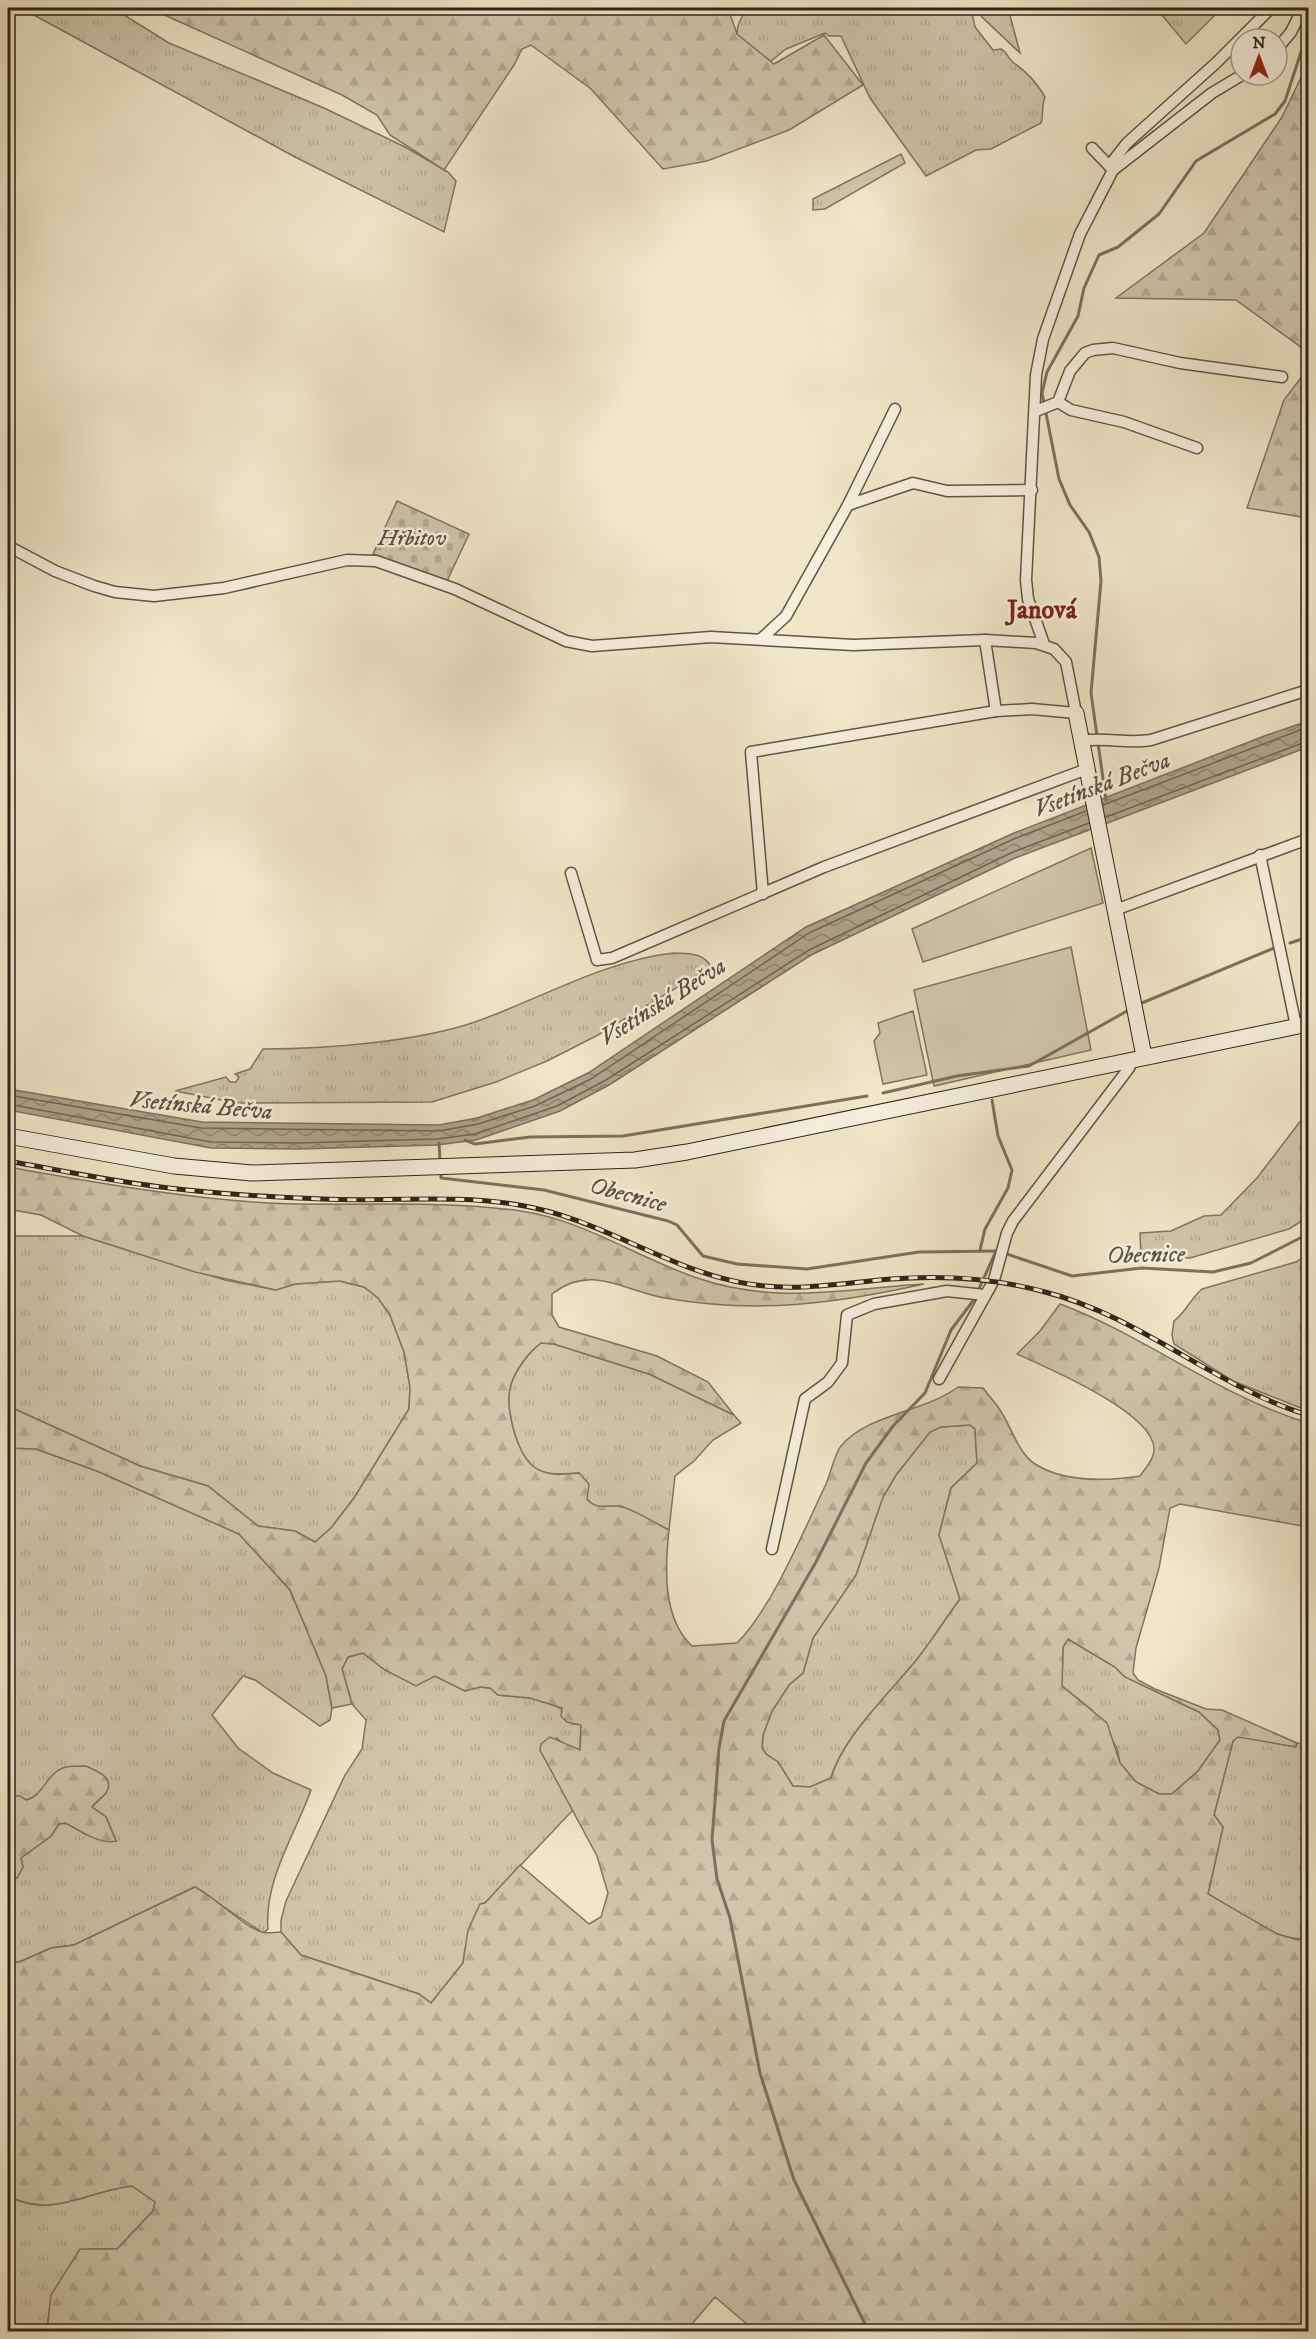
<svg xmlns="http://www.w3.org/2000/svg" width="1316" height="2339" viewBox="0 0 1316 2339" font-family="'IM FELL DW Pica',serif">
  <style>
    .grass { fill: url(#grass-tufts); stroke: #807460; stroke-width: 1.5 }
    .forest { fill: url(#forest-firs); stroke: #807460; stroke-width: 1.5; fill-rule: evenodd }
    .cemetery { fill: url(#cemetery-stones); stroke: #807460; stroke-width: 1.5 }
    .pitch { fill: #cfc5ab; stroke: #807460; stroke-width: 1.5 }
    .water { fill: url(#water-waves); stroke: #7c705d; stroke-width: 1.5 }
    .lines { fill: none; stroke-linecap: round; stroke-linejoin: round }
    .shore { stroke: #706451; stroke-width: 1.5 }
    .stream { stroke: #7c705d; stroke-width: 3 }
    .street-casing { stroke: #605443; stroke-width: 13 }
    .secondary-casing { stroke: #302316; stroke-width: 17 }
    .street { stroke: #f5efdc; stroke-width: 10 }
    .secondary { stroke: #f5efdc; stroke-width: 15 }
    .rail-casing { stroke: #302316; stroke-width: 5 }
    .rail { stroke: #f5efdc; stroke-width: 3; stroke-dasharray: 9; stroke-linecap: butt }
    .labels { text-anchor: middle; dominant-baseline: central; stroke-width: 5; stroke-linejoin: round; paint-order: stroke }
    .park-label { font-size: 22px; font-style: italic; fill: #584c3b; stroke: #f5efdc }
    .water-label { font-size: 24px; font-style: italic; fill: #5c503f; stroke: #f5efdc }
    .quarter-label { font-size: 26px; font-weight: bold; fill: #7a1f14; stroke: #f5efdc }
  </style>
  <defs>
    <pattern id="grass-tufts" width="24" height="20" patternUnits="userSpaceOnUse" patternTransform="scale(1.5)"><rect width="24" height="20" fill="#cfc5ab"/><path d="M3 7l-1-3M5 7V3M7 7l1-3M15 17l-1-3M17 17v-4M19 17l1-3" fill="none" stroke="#b2a992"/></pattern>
    <pattern id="forest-firs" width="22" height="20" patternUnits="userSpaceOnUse" patternTransform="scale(1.5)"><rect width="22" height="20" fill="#cfc5ab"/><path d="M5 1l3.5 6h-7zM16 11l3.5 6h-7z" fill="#b2a992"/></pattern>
    <pattern id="cemetery-stones" width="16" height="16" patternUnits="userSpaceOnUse" patternTransform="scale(1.5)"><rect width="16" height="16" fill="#cfc5ab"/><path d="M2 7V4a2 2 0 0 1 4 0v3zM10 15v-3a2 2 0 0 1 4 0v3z" fill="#b2a992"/></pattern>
    <pattern id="water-waves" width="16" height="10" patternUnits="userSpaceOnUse" patternTransform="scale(1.5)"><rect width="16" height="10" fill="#afa48c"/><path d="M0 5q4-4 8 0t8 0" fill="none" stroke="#8f8571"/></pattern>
  </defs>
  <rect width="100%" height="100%" fill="#f0e6c9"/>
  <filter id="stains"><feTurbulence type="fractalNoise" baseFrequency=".00333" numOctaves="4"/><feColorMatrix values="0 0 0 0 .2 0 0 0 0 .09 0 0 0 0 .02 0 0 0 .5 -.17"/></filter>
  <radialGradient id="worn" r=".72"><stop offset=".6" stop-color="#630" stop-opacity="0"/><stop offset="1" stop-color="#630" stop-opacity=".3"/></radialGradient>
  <g class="grass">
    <path d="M21,8H113L169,43L324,108L405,147L448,172L456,181L444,232L295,157Z"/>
    <path d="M750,8H971L975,27L993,50L1001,49C1007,52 1009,60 1014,63C1028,73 1036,82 1045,97C1041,107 1044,114 1041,123L991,149L976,150L926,176L870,98L841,36H829L825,33L786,49L771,61L759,65L738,52C736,33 735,21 750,8Z"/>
    <path d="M1169,8H1222L1186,44L1161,14Z"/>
    <path d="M901,154L905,163L825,209L813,210V199Z"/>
    <path d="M673,953C687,954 704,952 711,967L598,1035L547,1061L496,1082L432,1102L237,1103L175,1091L226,1077L230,1082H236L239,1077L235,1074L250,1069L263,1049C326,1049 416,1042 475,1022C540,999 604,961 673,953Z"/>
    <path d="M1308,1111V1217L1289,1229L1190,1258L1141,1257L1140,1233L1171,1231L1204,1216L1221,1215L1257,1178Z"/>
    <path d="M8,1236H83L225,1280L276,1290L295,1284L340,1281L364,1287L378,1298L390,1315L404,1352L410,1387L409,1409L354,1498L331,1528L315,1542L295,1531L258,1526L208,1486L140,1466L8,1406Z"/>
    <path d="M1308,1254V1411L1233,1381L1174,1344L1172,1335L1174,1321C1187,1311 1190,1299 1202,1289L1296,1262Z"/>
    <path d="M541,1343L554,1344L649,1374L734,1415L741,1423L713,1440L694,1461L675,1476L669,1530L621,1506L604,1508L593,1505L587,1499L579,1473C565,1473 547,1477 534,1467C516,1453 504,1405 511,1384C516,1370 529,1352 541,1343Z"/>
    <path d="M970,1425L975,1429L977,1463L951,1488L939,1535L960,1599C944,1620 931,1642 914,1663C888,1695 842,1738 831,1778L810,1787L793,1786L778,1762L766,1754L762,1748L763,1735L772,1711L789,1685L803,1673L813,1638L856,1575L883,1497L896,1475L930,1432L941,1427Z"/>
    <path d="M8,1448L36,1449L97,1471L239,1534L290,1590L326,1676L332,1708L330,1720L320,1726L255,1680L243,1676L212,1715L238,1748L273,1773L311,1790C295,1835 264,1880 268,1929L263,1933L194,1887L74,1945L51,1948L22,1961L8,1964V1883L17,1878L23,1867L21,1858L51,1836L59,1824L65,1822L85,1834L116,1841L106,1817L92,1807L106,1793L42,1789C28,1806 25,1798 8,1796Z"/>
    <path d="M1068,1639L1115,1667L1125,1677L1199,1712L1218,1730L1220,1740L1198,1771L1172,1794H1159L1136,1782L1120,1763L1117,1748L1092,1710L1062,1686L1063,1647Z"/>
    <path d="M363,1653L385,1670L435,1676L465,1691L479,1687L490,1688L498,1695L530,1698L554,1705L562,1709L572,1724H581L580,1750L563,1744L557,1738L540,1750L574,1809L485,1903L465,1949L463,1963L431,2003L419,1994L301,1955L281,1932V1920L286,1901L345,1775L362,1749L366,1720L352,1704L342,1669L348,1657Z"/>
    <path d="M1238,1736L1296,1747L1297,1743L1308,1745V1938C1277,1944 1235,1909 1208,1894L1223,1827L1214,1815L1233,1741Z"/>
    <path d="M132,2186L156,2202L153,2211L117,2249H91L51,2295L47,2331L8,2332V2196C54,2219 86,2191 132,2186Z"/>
  </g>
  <g class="forest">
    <path d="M149,8H728L737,34L774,64L824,35L863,85L789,130L707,161L663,169L591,89L531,45L522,49L514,65L444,170L390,135L377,115L342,95Z"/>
    <path d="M977,8H1008L1020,53L982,17Z"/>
    <path d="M1308,63V518L1247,508L1284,400L1303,375L1302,348L1236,300L1116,298L1204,233L1282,117Z"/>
    <path d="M8,1167C94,1182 180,1198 268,1203C352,1207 438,1199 521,1211C584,1220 638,1258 697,1278C777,1305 843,1289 924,1284C834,1304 757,1314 665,1298C624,1291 591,1263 552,1294V1315L559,1327L657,1356L708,1382L734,1415L649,1374L554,1344L541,1343C529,1351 516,1370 511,1384C504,1405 516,1453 534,1467C547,1477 565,1474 579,1473L589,1484L587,1499C598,1512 608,1503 622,1507C638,1511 654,1523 669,1530C665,1567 662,1618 692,1646L737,1643C772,1608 804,1530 826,1484C831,1473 834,1455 841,1446C867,1414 925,1412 958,1387L983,1388C988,1395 995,1402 1000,1410C1011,1426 1018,1453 1035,1464C1065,1483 1107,1481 1140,1476C1146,1467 1155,1458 1154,1448C1152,1412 1048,1368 1017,1354L1040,1331L1060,1304C1146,1336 1219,1396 1308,1423V1527L1180,1504L1170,1508L1159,1568L1136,1648L1133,1673L1138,1680L1155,1689L1206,1709L1222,1710L1297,1743L1296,1747L1238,1737L1233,1741L1214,1815L1223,1827L1208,1894L1277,1934L1298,1940L1308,1938V2331H755L715,2297L686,2331H47L51,2295L80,2249H117L153,2211L155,2202L132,2186C86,2191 54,2219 8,2196V1964L22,1961L51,1948L74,1945L195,1887C215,1897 245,1928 262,1932C267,1934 275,1932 281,1932L301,1955L419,1994L431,2003L463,1963L468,1930L480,1904L485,1903L520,1865L589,1924L601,1917L608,1893L597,1856L540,1750L541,1744L550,1737L580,1750L581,1725L567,1722L561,1716L562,1708L530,1698L498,1695L490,1688L480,1687L465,1691L435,1676L416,1686L385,1670L363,1653L348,1657L342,1669L352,1704L332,1708L326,1676L290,1590L239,1534L97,1471L36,1449L8,1448V1406L140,1466L208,1486L258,1526L295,1531L315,1542L331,1528L354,1498L409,1409L410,1387L404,1352L390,1315L378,1298L364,1287L340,1281L295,1284L276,1290L195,1272L83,1236L41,1215L8,1209ZM970,1425L975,1429L977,1463L951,1488L939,1535L960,1599C944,1621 931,1642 914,1663C887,1695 843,1738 831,1778L810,1787L793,1786L778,1762L766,1754L762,1748L763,1735L772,1711L789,1685L803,1673L813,1638L856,1575L883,1497L896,1475L930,1432L941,1427ZM1068,1639L1115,1667L1125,1677L1199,1712L1218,1730L1220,1740L1198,1771L1172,1794H1159L1136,1782L1120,1763L1107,1723L1062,1686L1063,1647Z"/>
    <path d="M86,1766C96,1771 116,1777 106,1793C102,1798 96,1801 92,1807L106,1817L116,1841C98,1845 81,1830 65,1823L59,1824L51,1836L21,1858L23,1867L17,1878L8,1883V1796H20L26,1800C44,1796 47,1771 66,1767C72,1766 80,1766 86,1766Z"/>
  </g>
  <path class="cemetery" d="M397,501L469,534L447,581L373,554Z"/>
  <g class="pitch">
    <path d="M1091,848L1103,903L923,962L912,929Z"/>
    <path d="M1071,947L1091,1050L934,1086L914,990Z"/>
    <path d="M913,1011L927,1075L883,1084L874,1041L880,1033L878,1023Z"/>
  </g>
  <path class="water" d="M1308,721V747L1015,858L811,955L609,1085L560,1111L476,1140L437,1145L298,1149L211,1148L8,1110V1089L202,1122L439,1125L477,1118L533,1100L588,1073L806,927L1014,833L1267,735Z"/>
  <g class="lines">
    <g class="shore">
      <path d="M1103,805L1308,727"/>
      <path d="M1106,817L1308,741"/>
      <path d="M8,1095L201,1128L439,1131L478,1124L535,1106L591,1079L809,933L1016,838L1086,811"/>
      <path d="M8,1104L211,1142L298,1143L437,1139L475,1134L557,1106L606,1080L809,950L1013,852L1089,823"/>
    </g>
    <g class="stream">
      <path d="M1106,800L1091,693L1101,581L1099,557L1089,532L1070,505L1059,479L1042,393L1047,372L1078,316L1084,288L1099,255L1118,247L1159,214L1196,161L1275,114L1285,101L1301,52L1308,39"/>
      <path d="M1290,943L1308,937"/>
      <path d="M1137,1005L1274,948"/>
      <path d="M883,1093L957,1076L1029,1066L1127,1011"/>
      <path d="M465,1140L475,1144L530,1137L623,1136L867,1096"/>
      <path d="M439,1143L440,1160"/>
      <path d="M441,1170V1178L544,1190L668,1221L677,1225L703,1256L737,1264L807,1269L919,1252L998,1251"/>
      <path d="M980,1250L985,1229L1008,1188L1012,1170L998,1136L992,1100"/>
      <path d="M1004,1253L1072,1276L1142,1268L1213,1272L1251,1263L1308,1234"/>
      <path d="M978,1291L996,1251"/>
      <path d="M869,2332L794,2180L760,2073L730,1918L717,1879L712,1840L719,1748L724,1721L816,1562L866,1463L893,1426L925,1393L951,1330L976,1297"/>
    </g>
    <defs>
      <g id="street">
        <path d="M1277,49L1291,32L1303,8"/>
        <path d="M1092,148L1113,170"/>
        <path d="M1109,166L1127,143L1216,63L1271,8"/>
        <path d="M1058,402L1071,410L1124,422L1197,448"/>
        <path d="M1036,411L1058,402L1070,371L1085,353L1093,350L1113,348L1180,363L1282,377"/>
        <path d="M848,505L895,409"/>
        <path d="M8,546L55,571L94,586L115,592L154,596L224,588L347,560L376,561L455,589L566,641L592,646L711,637L853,645L985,640L1036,643L1054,649L1066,662L1076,713L1032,709L996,711L751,752L763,894"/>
        <path d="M761,639L786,616L848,505L913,483L947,491L1032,490"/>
        <path d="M985,640L996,711"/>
        <path d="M1044,644L1028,599L1026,580L1036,375L1043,339L1080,234L1113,170L1212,93L1242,75"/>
        <path d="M1080,741C1106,737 1127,744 1151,740L1308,690"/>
        <path d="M1260,855L1296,1026"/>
        <path d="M571,873L597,960L612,958L824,867L1087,769"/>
        <path d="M1115,910L1308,839"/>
        <path d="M939,1379L994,1280L1007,1233L1013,1221L1129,1068L1133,1059"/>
        <path d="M772,1549L805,1399L828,1382L842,1363L847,1315L874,1304L947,1291L985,1295"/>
      </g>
      <g id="secondary">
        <path d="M1076,713L1144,1056"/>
        <path d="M8,1136L174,1166L252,1173L635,1160L687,1152L1308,1024"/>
      </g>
    </defs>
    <use href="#street" class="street-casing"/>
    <use href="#secondary" class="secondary-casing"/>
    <use href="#street" class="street"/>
    <use href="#secondary" class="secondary"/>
    <defs>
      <path id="rail" d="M8,1161C58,1170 110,1181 161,1187C215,1194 269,1197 323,1199C389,1202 455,1194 519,1205C601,1218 668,1271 749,1284C797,1292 843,1283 891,1279C944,1275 994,1278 1045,1292C1140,1316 1215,1387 1308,1415"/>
    </defs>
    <use href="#rail" class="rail-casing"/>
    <use href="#rail" class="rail"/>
  </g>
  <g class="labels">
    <g class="park-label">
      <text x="412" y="538">Hřbitov</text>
    </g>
    <g class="water-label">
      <text transform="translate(1102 785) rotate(-21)">Vsetínská Bečva</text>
      <text transform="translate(663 1002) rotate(-32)">Vsetínská Bečva</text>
      <text transform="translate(201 1106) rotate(5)">Vsetínská Bečva</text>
      <text transform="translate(628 1195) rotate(15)">Obecnice</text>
      <text transform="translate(1146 1255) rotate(-1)">Obecnice</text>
    </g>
    <g class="quarter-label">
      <text x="1042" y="610">Janová</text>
    </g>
  </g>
  <rect width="1316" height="2339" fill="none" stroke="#f0e6c9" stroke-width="30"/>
  <rect x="9" y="9" width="1298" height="2321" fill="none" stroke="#302316" stroke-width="3"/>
  <rect x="15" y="15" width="1286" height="2309" fill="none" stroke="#302316" stroke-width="1.5"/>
  <g transform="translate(1259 57)"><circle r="28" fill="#f5efdc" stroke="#a69d8d" stroke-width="1.5"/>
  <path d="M0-4.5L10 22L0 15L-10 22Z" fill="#8f2418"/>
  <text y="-9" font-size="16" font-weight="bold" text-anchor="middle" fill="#302316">N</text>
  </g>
  <rect width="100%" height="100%" filter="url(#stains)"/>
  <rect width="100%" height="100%" fill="url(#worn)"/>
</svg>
